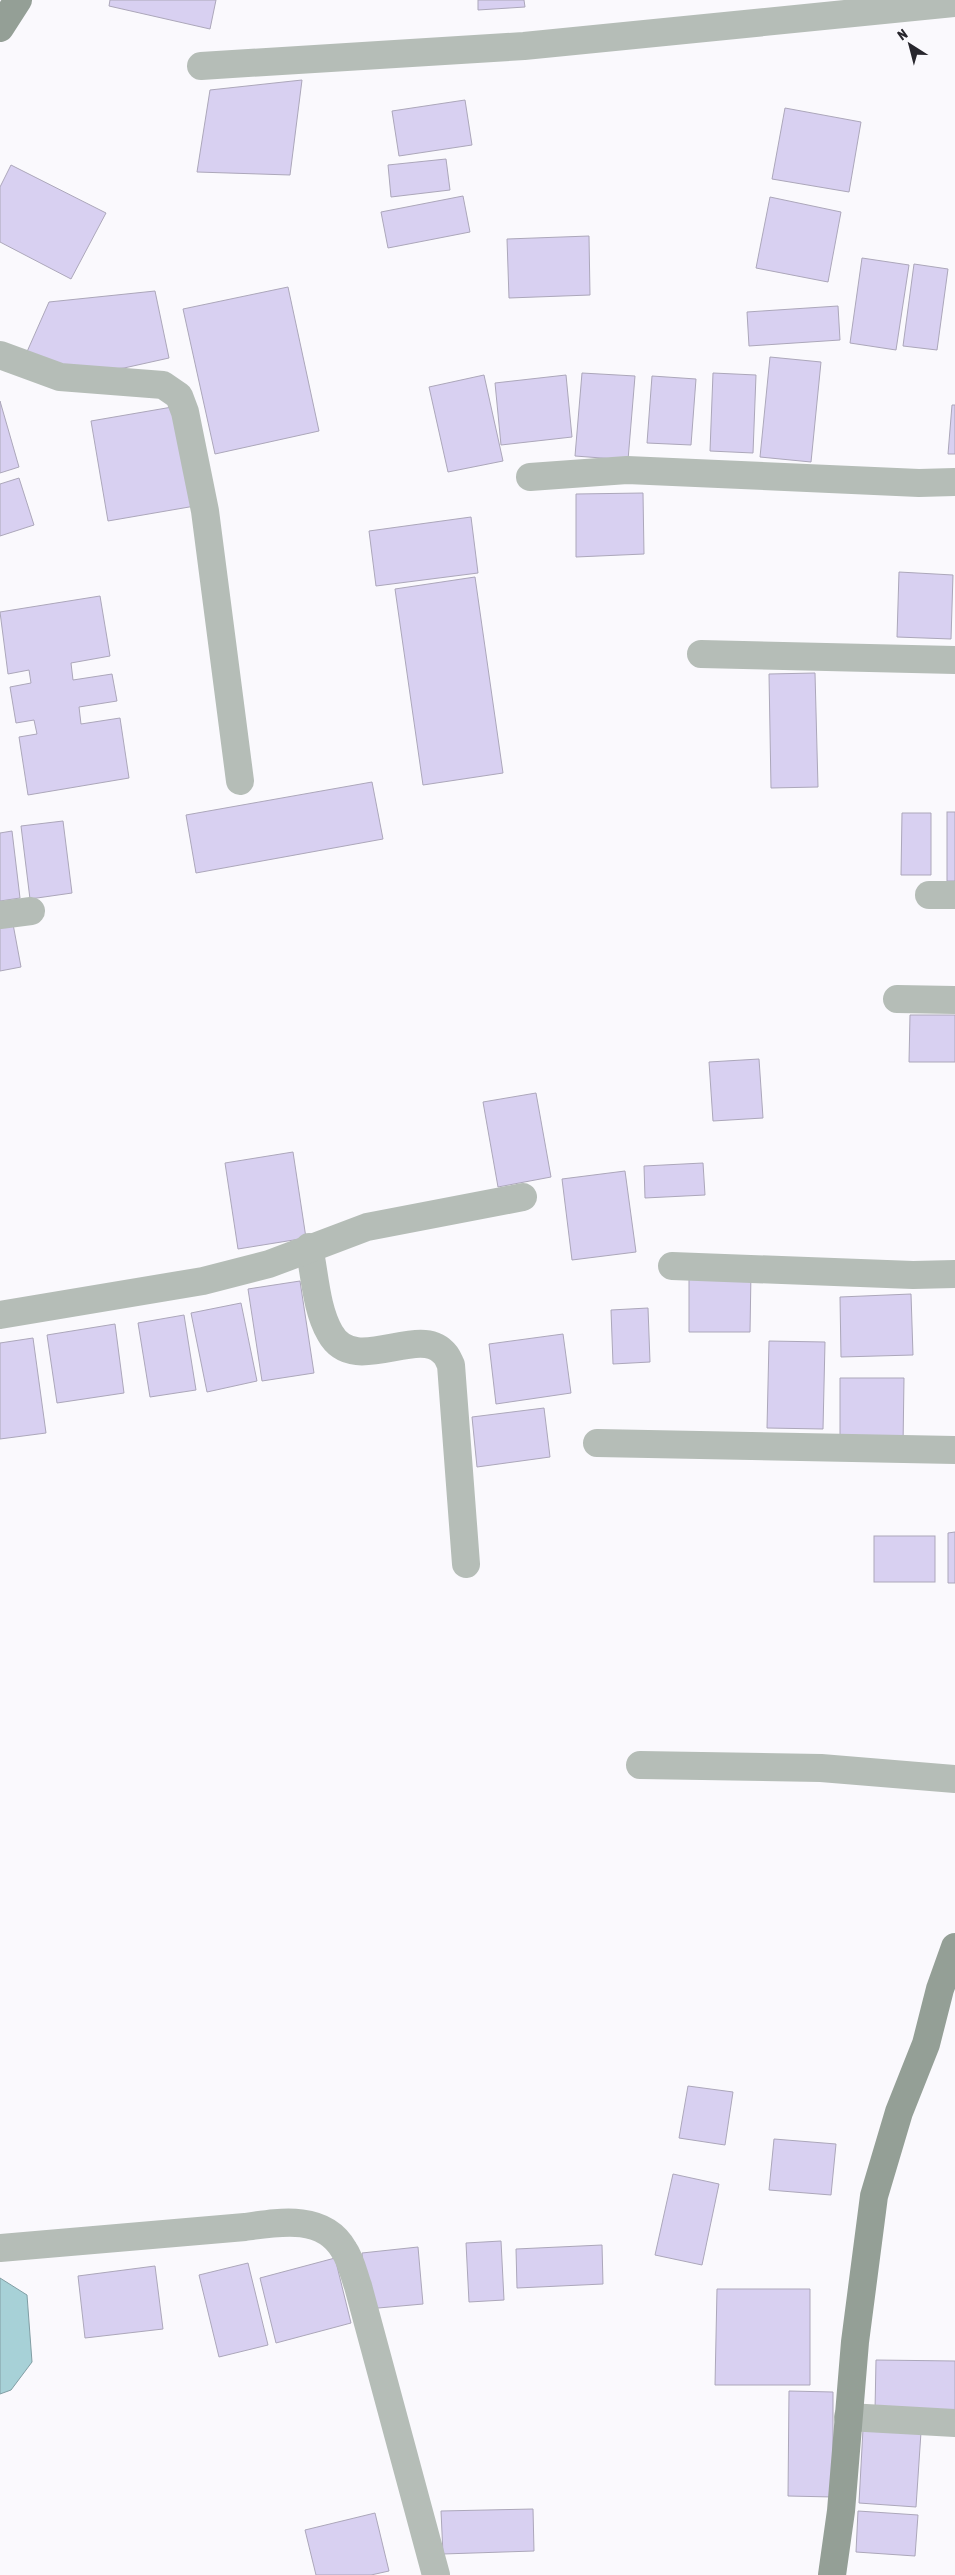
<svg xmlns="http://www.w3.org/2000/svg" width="955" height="2575" viewBox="0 0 955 2575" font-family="'Asap Condensed',sans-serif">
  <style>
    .water { fill: #a7d1d7; stroke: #819ea4 }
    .building { fill: #d8d0f1; stroke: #aca7ba }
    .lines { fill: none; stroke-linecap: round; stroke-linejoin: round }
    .street { stroke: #b5bdb7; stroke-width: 28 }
    .secondary { stroke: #949f96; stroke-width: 28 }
  </style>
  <rect width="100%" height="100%" fill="#faf9fd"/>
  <path class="water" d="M0,2278L27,2295L32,2362L11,2390L0,2394Z"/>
  <g class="building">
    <path d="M110,0H216L210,29L109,6Z"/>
    <path d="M478,0H524L525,7L478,10Z"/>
    <path d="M302,80L290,175L197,172L210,90Z"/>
    <path d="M465,100L472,145L399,156L392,111Z"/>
    <path d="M785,108L861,122L849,192L772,179Z"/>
    <path d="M446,159L450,190L391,197L388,165Z"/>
    <path d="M11,165L106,213L71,279L0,242V187Z"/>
    <path d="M463,196L470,232L388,248L381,212Z"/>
    <path d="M770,197L841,212L828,282L756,268Z"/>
    <path d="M589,236L590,295L509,298L507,239Z"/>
    <path d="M862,258L909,265L896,350L850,343Z"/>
    <path d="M914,264L948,269L937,350L903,346Z"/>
    <path d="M288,287L319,431L215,454L183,309Z"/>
    <path d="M155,291L169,358L124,368L76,372L26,354L49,302Z"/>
    <path d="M838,306L840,340L749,346L747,312Z"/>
    <path d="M770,357L821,362L811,462L760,457Z"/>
    <path d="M582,373L635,376L628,460L575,456Z"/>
    <path d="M713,373L756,375L753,453L710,451Z"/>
    <path d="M484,375L503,461L448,472L429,387Z"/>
    <path d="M566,375L572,437L501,445L495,383Z"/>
    <path d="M652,376L696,379L691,445L647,443Z"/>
    <path d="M0,401L19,467L0,473Z"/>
    <path d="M952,405H955V454H948Z"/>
    <path d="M178,406L195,506L108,521L91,421Z"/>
    <path d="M19,478L34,525L0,536V484Z"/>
    <path d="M643,493L644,554L576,557V494Z"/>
    <path d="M471,517L478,573L376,586L369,531Z"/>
    <path d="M899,572L953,575L951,639L897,637Z"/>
    <path d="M475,577L503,773L423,785L395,589Z"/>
    <path d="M100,596L110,656L71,663L73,680L112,674L117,701L79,707L81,724L120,718L129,778L28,795L19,737L37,734L34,720L16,723L10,687L31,683L29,670L8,674L0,612Z"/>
    <path d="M815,673L818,787L771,788L769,674Z"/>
    <path d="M372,782L383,839L196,873L186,815Z"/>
    <rect x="947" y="812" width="8" height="69"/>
    <path d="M902,813H931V875H901Z"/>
    <path d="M63,821L72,893L30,899L21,826Z"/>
    <path d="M12,831L20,898L0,901V833Z"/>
    <path d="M13,924L21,967L0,971V926Z"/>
    <path d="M910,1015H955V1062H909Z"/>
    <path d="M759,1059L763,1118L713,1121L709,1062Z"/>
    <path d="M536,1093L551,1177L498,1187L483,1102Z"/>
    <path d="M293,1152L306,1238L238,1249L225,1163Z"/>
    <path d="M703,1163L705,1195L645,1198L644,1166Z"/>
    <path d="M625,1171L636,1252L572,1260L562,1179Z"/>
    <path d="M689,1272H751L750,1332H689Z"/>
    <path d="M300,1281L314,1373L262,1381L248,1289Z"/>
    <path d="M911,1294L913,1355L841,1357L840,1297Z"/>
    <path d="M241,1303L257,1381L207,1392L191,1313Z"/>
    <path d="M648,1308L650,1362L613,1364L611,1310Z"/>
    <path d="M184,1315L196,1390L150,1397L138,1323Z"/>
    <path d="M115,1324L124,1393L57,1403L47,1335Z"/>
    <path d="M563,1334L571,1393L496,1404L489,1344Z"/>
    <path d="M33,1338L46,1433L0,1439V1343Z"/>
    <path d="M769,1341L825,1342L823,1429L767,1428Z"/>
    <path d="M840,1378H904L903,1446H840Z"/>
    <path d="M544,1408L550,1457L477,1467L472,1417Z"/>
    <path d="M955,1532V1583H948V1533Z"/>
    <rect x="874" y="1536" width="61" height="46"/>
    <path d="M688,2086L733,2092L725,2145L679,2138Z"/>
    <path d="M774,2139L836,2144L831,2195L769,2190Z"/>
    <path d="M673,2174L719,2184L702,2265L655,2255Z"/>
    <path d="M501,2241L504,2300L469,2302L466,2243Z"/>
    <path d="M602,2245L603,2284L517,2288L516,2249Z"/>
    <path d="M418,2247L423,2304L367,2309L362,2253Z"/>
    <path d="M335,2258L351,2323L276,2343L260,2278Z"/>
    <path d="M248,2263L268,2345L219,2357L199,2275Z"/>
    <path d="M155,2266L163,2329L85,2338L78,2276Z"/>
    <path d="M717,2289H810V2385H715Z"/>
    <path d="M876,2360L955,2361V2410H875Z"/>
    <path d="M789,2391L833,2392V2497L788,2496Z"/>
    <path d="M863,2429L921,2432L916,2507L859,2503Z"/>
    <path d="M533,2509L534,2551L443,2554L441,2511Z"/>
    <path d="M858,2511L918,2515L915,2556L856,2552Z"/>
    <path d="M375,2513L389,2571L371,2575H316L305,2530Z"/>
  </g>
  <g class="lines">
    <g class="street">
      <path d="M201,66L524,46L955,3"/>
      <path d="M0,355L60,377L163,385L179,396L185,412L205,511L240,781"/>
      <path d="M530,477L627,470L919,483L955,482"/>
      <path d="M701,654L955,660"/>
      <path d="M929,895H955"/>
      <path d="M0,915L31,911"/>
      <path d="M897,999L955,1000"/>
      <path d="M309,1247C315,1275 316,1309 330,1333C354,1377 417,1325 443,1352C447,1355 449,1361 451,1365L466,1564"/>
      <path d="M672,1266L913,1275L955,1274"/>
      <path d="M0,1315L203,1281L269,1264L367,1227L523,1197"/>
      <path d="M597,1443L955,1450"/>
      <path d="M640,1765L821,1768L955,1779"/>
      <path d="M0,2248L245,2227C279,2222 324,2214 344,2250C351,2260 354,2275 358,2286L436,2575"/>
      <path d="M848,2417L955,2423"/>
    </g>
    <g class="secondary">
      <path d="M0,28L18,0"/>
      <path d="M832,2575L841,2511L855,2342L874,2196L899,2112L926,2044L940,1989L955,1947"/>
    </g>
  </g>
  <g transform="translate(910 45) rotate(324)" stroke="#faf9fd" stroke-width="4" paint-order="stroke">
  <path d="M0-4L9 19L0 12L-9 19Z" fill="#27262d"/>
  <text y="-8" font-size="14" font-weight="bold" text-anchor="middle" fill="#27262d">N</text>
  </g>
</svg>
